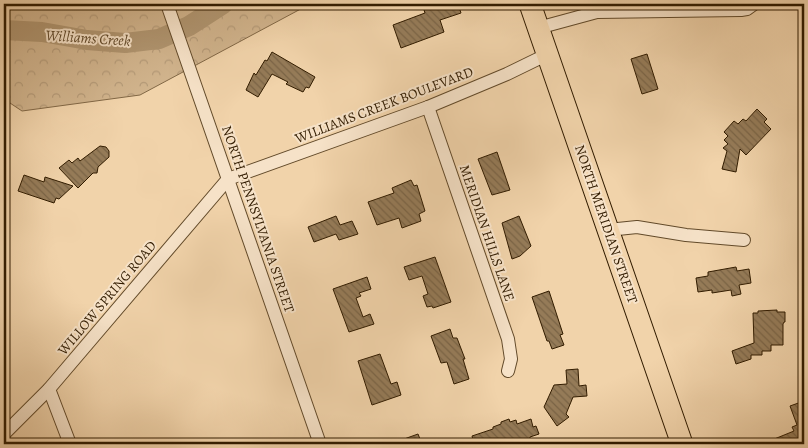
<svg xmlns="http://www.w3.org/2000/svg" width="808" height="448" viewBox="0 0 808 448" font-family="Alegreya,serif">
  <style>
    .forest { fill: url(#forest-crowns); stroke: #826846 }
    .lines { fill: none; stroke-linecap: round; stroke-linejoin: round }
    .river { stroke: #b09570; stroke-width: 20 }
    .building { fill: url(#building-back-hatch); stroke: #321c00 }
    .street-casing { stroke: #624a2a; stroke-width: 14 }
    .primary-casing { stroke: #321c00; stroke-width: 23 }
    .street { stroke: #f6e2c8; stroke-width: 12 }
    .primary { stroke: #f1d3aa; stroke-width: 21 }
    .labels { text-anchor: middle; dominant-baseline: central; stroke-width: 4; stroke-linejoin: round; paint-order: stroke }
    .street-label { font-size: 14px; fill: #321c00; stroke: #f6e2c8 }
    .water-label { font-size: 15px; font-style: italic; fill: #5e4627; stroke: #f6e2c8 }
  </style>
  <defs>
    <pattern id="forest-crowns" width="20" height="18" patternUnits="userSpaceOnUse" patternTransform="scale(1.25)"><rect width="20" height="18" fill="#d1b48d"/><path d="M2 6a3 3 0 1 1 6 0M12 15a3 3 0 1 1 6 0" fill="none" stroke="#b49a78"/></pattern>
    <pattern id="building-back-hatch" width="6" height="6" patternUnits="userSpaceOnUse" patternTransform="scale(1.25)"><rect width="6" height="6" fill="#957b58"/><path d="M-1 5l2 2M0 0l6 6M5-1l2 2" fill="none" stroke="#7a6446"/></pattern>
  </defs>
  <rect width="100%" height="100%" fill="#f1d3aa"/>
  <filter id="stains"><feTurbulence type="fractalNoise" baseFrequency=".004" numOctaves="4"/><feColorMatrix values="0 0 0 0 .2 0 0 0 0 .09 0 0 0 0 .02 0 0 0 .5 -.17"/></filter>
  <radialGradient id="worn" r=".72"><stop offset=".6" stop-color="#630" stop-opacity="0"/><stop offset="1" stop-color="#630" stop-opacity=".3"/></radialGradient>
  <path class="forest" d="M4,4H310L140,95L22,111L4,99Z"/>
  <g class="lines">
    <path class="river" d="M4,30L42,32L87,40L125,43L159,39L189,26L223,4"/>
  </g>
  <g class="building">
    <path d="M422,4H458L461,13L440,20L444,32L401,48L393,25L425,13Z"/>
    <path d="M272,52L315,77L309,88L306,87L303,92L286,84L288,82L272,74L258,97L246,90L254,73L256,75L265,60L267,61Z"/>
    <path d="M647,54L658,89L642,94L631,59Z"/>
    <path d="M757,109L767,119L764,122L771,129L746,155L740,149L736,172L722,169L727,151L723,148L728,144L724,140L728,136L724,132L734,121L738,124L743,119L746,121Z"/>
    <path d="M100,146L106,147L109,151V157L98,167L97,173H93L78,188L59,168L69,160L72,163L78,158L80,161Z"/>
    <path d="M497,152L510,190L492,195L478,159Z"/>
    <path d="M24,175L44,182L45,177L73,186L59,199L56,198L54,203L18,191Z"/>
    <path d="M411,180L414,186L417,185L425,211L419,214L421,221L402,228L399,218L377,225L368,202L394,193L392,188Z"/>
    <path d="M336,216L340,225L352,221L358,234L339,240L336,234L314,242L308,227Z"/>
    <path d="M519,216L531,246L520,256L512,259L502,223Z"/>
    <path d="M435,257L451,302L433,308L432,306L427,307L423,296L428,294L422,276L409,280L404,267Z"/>
    <path d="M736,267L737,271L749,269L751,283L739,285L741,294L732,296L731,290L712,293V290L698,292L696,278L708,276V272Z"/>
    <path d="M367,277L371,289L359,293L361,296L356,298L363,317L370,314L374,324L349,332L333,289Z"/>
    <path d="M549,291L563,334L560,335L564,345L552,349L549,341H547L532,297Z"/>
    <path d="M777,310V312H785V322H784L783,324V345H771V351H762V355H751V359L736,364L732,351L754,343L753,313H758V311Z"/>
    <path d="M450,329L453,338H457L465,359H463L469,379L454,384L447,362L441,363L431,336Z"/>
    <path d="M380,354L391,384L397,382L401,395L372,405L358,361Z"/>
    <path d="M578,369L579,386L586,385L587,396L573,397L566,414L569,417L557,426L544,407L554,385L567,384L566,370Z"/>
    <path d="M804,401V441L793,444H762L794,431L792,427L797,425L790,406Z"/>
    <path d="M509,419L510,422L516,420L517,424L531,419L533,427L536,426L539,434L530,437V439L508,444H474L472,436L493,429V427L501,424V422Z"/>
    <path d="M418,434L422,444H393V443Z"/>
  </g>
  <g class="lines">
    <defs>
      <g id="street">
        <path d="M167,4L320,444"/>
        <path d="M538,28L597,12L741,10L747,9L754,4"/>
        <path d="M428,107L508,339L511,359L508,371"/>
        <path d="M608,230L637,227L686,235L744,240"/>
        <path d="M49,389L70,444"/>
        <path d="M4,434L49,389L228,179L428,107L507,74L548,54"/>
      </g>
      <path id="primary" d="M530,4L682,444"/>
    </defs>
    <use href="#street" class="street-casing"/>
    <use href="#primary" class="primary-casing"/>
    <use href="#street" class="street"/>
    <use href="#primary" class="primary"/>
  </g>
  <g class="labels">
    <g class="street-label">
      <text transform="translate(384 105) rotate(-21)">WILLIAMS CREEK BOULEVARD</text>
      <text transform="translate(258 219) rotate(71)">NORTH PENNSYLVANIA STREET</text>
      <text transform="translate(606 224) rotate(71)">NORTH MERIDIAN STREET</text>
      <text transform="translate(487 233) rotate(71)">MERIDIAN HILLS LANE</text>
      <text transform="translate(107 298) rotate(-50)">WILLOW SPRING ROAD</text>
    </g>
    <g class="water-label">
      <text transform="translate(88 38) rotate(4)">Williams Creek</text>
    </g>
  </g>
  <rect width="808" height="448" fill="none" stroke="#f1d3aa" stroke-width="20"/>
  <rect x="5" y="5" width="798" height="438" fill="none" stroke="#321c00" stroke-width="2.5"/>
  <rect x="10" y="10" width="788" height="428" fill="none" stroke="#321c00"/>
  <rect width="100%" height="100%" filter="url(#stains)"/>
  <rect width="100%" height="100%" fill="url(#worn)"/>
</svg>
